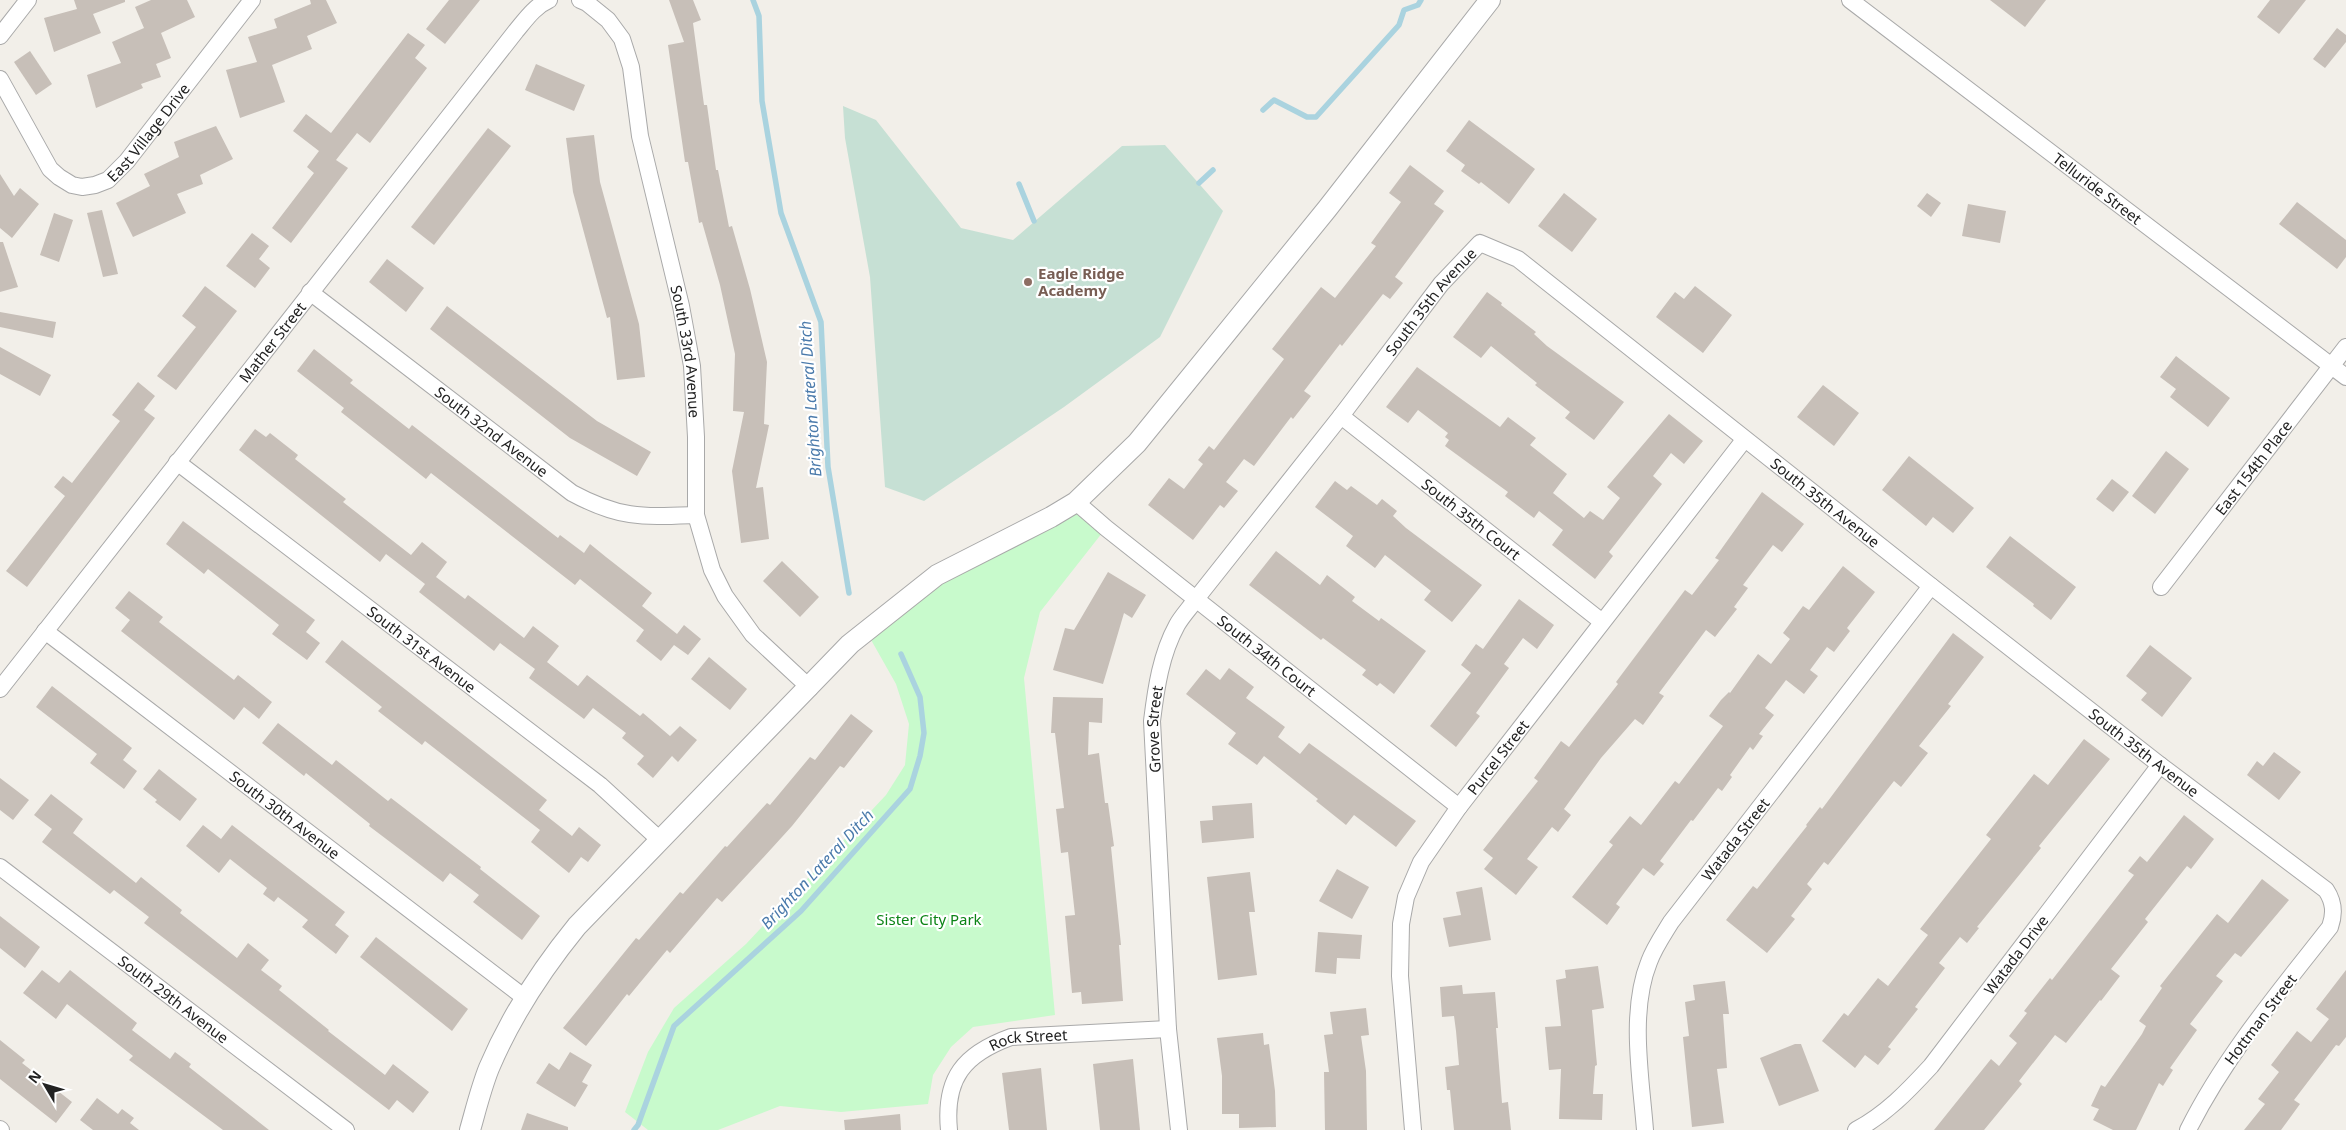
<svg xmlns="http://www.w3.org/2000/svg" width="2346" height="1130" viewBox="0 0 2346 1130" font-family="'Noto Sans',sans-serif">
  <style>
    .wetland { fill: #c6e0d4 }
    .park { fill: #c8facc }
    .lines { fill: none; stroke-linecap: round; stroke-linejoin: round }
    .stream { stroke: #aad3df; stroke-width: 5.5 }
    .building { fill: #c7bfb8 }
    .minor-casing { stroke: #a9a9a9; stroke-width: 18 }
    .tertiary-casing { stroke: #a9a9a9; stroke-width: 22 }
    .minor { stroke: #fff; stroke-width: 16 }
    .tertiary { stroke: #fff; stroke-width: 20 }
    .education-dot { fill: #8d6e63; stroke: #fff; stroke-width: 2 }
    .labels { text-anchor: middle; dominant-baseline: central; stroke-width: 4.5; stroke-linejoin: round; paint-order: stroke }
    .street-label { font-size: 15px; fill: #222; stroke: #fff }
    .education-label { font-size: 15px; font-weight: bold; fill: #785e54; stroke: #fff; text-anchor: start }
    .park-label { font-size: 15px; fill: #0c8416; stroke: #fff }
    .water-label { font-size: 16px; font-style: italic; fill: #4a7aab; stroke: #fff }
  </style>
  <rect width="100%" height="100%" fill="#f2efe9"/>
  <path class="wetland" d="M843,106L876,120L961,228L1013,240L1122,146L1165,145L1223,211L1160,337L1064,407L924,501L885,487L870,277L845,138Z"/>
  <path class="park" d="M1076,502L1106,528L1040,612L1024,678L1055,1015L973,1027L951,1047L933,1075L928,1104L841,1112L780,1106L718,1130H648L625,1112L648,1052L674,1008L746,944L886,795L905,765L909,724L896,684L866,631L937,575Z"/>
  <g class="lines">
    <g class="stream">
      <path d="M753,0L759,16L762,101L781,213L821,322L828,467L849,593"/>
      <path d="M1263,110L1274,100L1307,117H1316L1399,25L1404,10L1418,5L1421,0"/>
      <path d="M1199,183L1213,170"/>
      <path d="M1019,184L1034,221"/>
      <path d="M634,1130L638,1125L674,1026L801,911L910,789L920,756L924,733L920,697L901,654"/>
    </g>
  </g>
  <g class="building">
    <path d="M74,0H125V2L93,14L101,33L54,52L44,18L77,9Z"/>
    <path d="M151,0H187L195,17L161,33L171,58L156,64L161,77L141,84L143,88L96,108L87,75L121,63L112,42L144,28L135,7Z"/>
    <path d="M310,0H326L337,23L307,36L312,49L272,65L285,102L240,118L226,70L257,62L248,37L277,28L274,19L311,4Z"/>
    <path d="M449,0H480L445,44L426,29Z"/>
    <path d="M669,0H693L701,20L693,23L704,105H707L716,170H718L729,227L732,226L750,289L767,362L764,424L769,425L756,488L763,487L769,539L741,543L732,471L744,412L733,411L735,354L720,285L702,222L699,223L688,162H685L668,45L684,42Z"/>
    <path d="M1990,0H2046L2025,27Z"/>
    <path d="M2270,0H2306L2279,34L2257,17Z"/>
    <path d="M2337,28L2346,35V42L2325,68L2313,59Z"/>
    <path d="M408,33L425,45L415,58L427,68L370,143L357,133L336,160L348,168L291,243L272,228L314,173L307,167L319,151L293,131L306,114L331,133Z"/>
    <path d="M30,51L52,84L36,95L14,62Z"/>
    <path d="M536,64L585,85L574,111L525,90Z"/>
    <path d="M1469,120L1535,169L1509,204L1481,182L1479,184L1461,171L1465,165L1446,151Z"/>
    <path d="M216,126L233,159L200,175L203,184L177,194L186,213L133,237L116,203L150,186L144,174L179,157L174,142Z"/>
    <path d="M488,128L511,146L434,245L411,227Z"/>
    <path d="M594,135L600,182L639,324L645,377L617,380L610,317L607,318L573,192L566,138Z"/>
    <path d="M1410,165L1444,191L1434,204L1444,211L1395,277L1403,283L1390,299L1383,294L1342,346L1340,344L1304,391L1311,396L1293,419L1291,417L1254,466L1244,459L1226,482L1238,491L1224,508L1220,505L1193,540L1148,505L1169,478L1184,489L1203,464L1198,460L1209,446L1214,450L1284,359L1272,349L1294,321L1321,287L1335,298L1376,246L1371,243L1401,202L1389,193Z"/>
    <path d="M0,174L14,196L20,188L39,204L12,238L0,228Z"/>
    <path d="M1564,193L1597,219L1572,252L1538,226Z"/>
    <path d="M1927,193L1941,203L1931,217L1917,206Z"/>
    <path d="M2297,202L2346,240V257L2337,269L2279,224Z"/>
    <path d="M1968,204L2006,211L2000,243L1962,236Z"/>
    <path d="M102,210L118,274L103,277L87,213Z"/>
    <path d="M54,213L73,220L59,262L40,255Z"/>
    <path d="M252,233L269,246L259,259L270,268L255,288L226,266Z"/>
    <path d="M0,242H3L18,287L0,292Z"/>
    <path d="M387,259L424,288L406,312L369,282Z"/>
    <path d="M205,286L237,311L176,390L157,376L196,327L182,316Z"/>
    <path d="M1695,286L1732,315L1703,353L1656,317L1675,292L1684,299Z"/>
    <path d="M1487,292L1502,303L1501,305L1536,332L1534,334L1547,346L1624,402L1594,440L1565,418L1570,412L1535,385L1537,383L1491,346L1481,358L1453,337Z"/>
    <path d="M447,306L597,421L651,452L637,476L570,438L430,329Z"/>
    <path d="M0,312L56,322L53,338L0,327Z"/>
    <path d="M0,347L51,375L40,396L0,374Z"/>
    <path d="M314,349L353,380L350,383L409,429L412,425L558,538L560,535L584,553L590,544L606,557L652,593L642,606L677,634L684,625L701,639L688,655L674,645L661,661L636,641L644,630L580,579L575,585L431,473L426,479L341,412L344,408L297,371Z"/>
    <path d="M2176,356L2230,398L2208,427L2170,397L2176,389L2160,377Z"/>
    <path d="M1417,367L1500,427L1508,417L1536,438L1530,445L1567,474L1553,493L1584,518L1590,511L1603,520L1620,498L1607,487L1669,414L1703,441L1684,464L1671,453L1653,476L1662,484L1609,552L1613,556L1595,579L1552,545L1563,530L1539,511L1534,518L1505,496L1508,492L1445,446L1449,440L1445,437L1448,433L1418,410L1408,423L1386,407Z"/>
    <path d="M138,382L155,396L144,410L155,418L27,587L6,571L65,496L54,487L63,476L72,483L120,421L112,415Z"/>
    <path d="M1823,385L1859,413L1834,446L1797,417Z"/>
    <path d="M255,429L266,437L270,433L298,455L295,459L346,499L343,502L411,555L422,542L447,562L436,577L465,599L468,595L524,638L533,626L559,646L547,662L578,686L587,675L640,716L643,713L670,736L680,726L697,740L678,762L672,756L653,778L637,764L644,756L622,738L626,733L593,708L584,719L529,678L535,669L500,643L494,651L419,592L425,584L386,554L380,562L239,450Z"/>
    <path d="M2166,451L2189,469L2155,514L2132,496Z"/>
    <path d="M1909,456L1974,508L1953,533L1933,517L1926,526L1882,490Z"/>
    <path d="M2112,479L2129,492L2113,512L2096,499Z"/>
    <path d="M1335,481L1347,490L1351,486L1377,505L1382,499L1397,511L1393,516L1406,528L1482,585L1452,622L1424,600L1431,591L1385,555L1375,568L1346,546L1353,536L1315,507Z"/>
    <path d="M1762,492L1804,524L1782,552L1773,545L1743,585L1748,588L1734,607L1737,609L1715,637L1706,630L1659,693L1664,696L1643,725L1635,719L1601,758L1564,809L1571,815L1558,832L1552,827L1527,859L1538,867L1516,895L1484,869L1493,858L1483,850L1538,781L1534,778L1561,741L1569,747L1618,684L1616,682L1685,590L1692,595L1719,560L1715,558Z"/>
    <path d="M183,521L315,620L306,632L320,643L307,660L272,634L279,625L208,569L204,574L166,544Z"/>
    <path d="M2010,536L2076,587L2051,620L2033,606L2034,604L1986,567Z"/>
    <path d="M1276,551L1320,585L1327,575L1355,597L1352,601L1379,621L1381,618L1426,651L1394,694L1380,683L1377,686L1362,675L1366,670L1323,638L1321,640L1249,585Z"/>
    <path d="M782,561L819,597L800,617L763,581Z"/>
    <path d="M1843,566L1875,592L1847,628L1850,631L1834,652L1827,647L1810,670L1818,676L1804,694L1786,680L1765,708L1774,715L1759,734L1763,736L1753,750L1750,747L1730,775L1732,777L1722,791L1718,788L1693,821L1691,820L1660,861L1664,864L1654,876L1643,868L1616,904L1620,907L1607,925L1572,897L1613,845L1609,842L1630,816L1641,825L1675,781L1679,784L1723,726L1709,716L1721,700L1729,692L1730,693L1758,654L1771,664L1790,639L1783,633L1803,606L1809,610Z"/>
    <path d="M1108,572L1146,595L1132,618L1124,613L1103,684L1053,670L1065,628L1074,630Z"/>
    <path d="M129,591L163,617L159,622L234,680L238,675L272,702L259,719L244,707L234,720L121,631L130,620L115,608Z"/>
    <path d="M1519,599L1554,625L1537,649L1523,638L1504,664L1509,668L1476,713L1480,716L1456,747L1430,726L1471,673L1461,665L1476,644L1483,649Z"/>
    <path d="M1953,633L1984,657L1948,704L1951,706L1919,746L1928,753L1901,787L1894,781L1828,865L1824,862L1807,884L1812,889L1791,916L1795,919L1767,953L1726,920L1753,886L1757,889L1807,826L1806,825L1820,807L1822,809Z"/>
    <path d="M342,640L547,800L539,810L572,836L579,827L601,845L588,862L581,857L569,873L531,842L540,830L425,741L422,745L378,711L382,707L325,662Z"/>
    <path d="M2150,645L2192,678L2162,717L2141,700L2147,693L2126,676Z"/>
    <path d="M709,657L747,689L730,710L691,679Z"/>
    <path d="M1229,668L1254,687L1246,698L1285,727L1278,737L1300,754L1309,743L1416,821L1396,847L1354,815L1346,825L1316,801L1318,799L1264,756L1257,765L1228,744L1236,733L1186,694L1206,669L1220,680Z"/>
    <path d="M52,686L132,748L123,760L137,771L124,789L90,763L97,754L36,707Z"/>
    <path d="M1053,697L1103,698L1102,723L1089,722L1088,755L1099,753L1105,803H1108L1114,846L1111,847L1121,945H1119L1123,1001L1082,1004L1081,992L1072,993L1065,916L1075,915L1068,852L1061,853L1056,809L1064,808L1055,733H1051Z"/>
    <path d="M851,714L873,731L844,768L840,766L792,826L761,860L722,902L717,898L670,953L667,950L629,996L627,994L586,1046L563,1028L636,938L639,940L680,892L683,894L725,846L727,847L767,803L770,805L810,757L815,760Z"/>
    <path d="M278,723L332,765L336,760L388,801L391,798L481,867L480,869L540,916L522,940L473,902L479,895L450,873L443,882L369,826L370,824L306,773L304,776L262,743Z"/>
    <path d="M2084,739L2110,759L2039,846L2041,848L1977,927L1979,928L1967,943L1960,937L1939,963L1945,968L1915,1007L1918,1009L1888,1047L1891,1049L1878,1065L1865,1055L1855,1068L1822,1041L1844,1013L1848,1016L1878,978L1888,986L1928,935L1920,929L1991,839L1986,835L2034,774L2048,785Z"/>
    <path d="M2274,752L2301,772L2279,800L2247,775L2257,761L2263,766Z"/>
    <path d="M159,769L197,799L180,821L155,802L157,800L143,789Z"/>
    <path d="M0,778L29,800L13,820L0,810Z"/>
    <path d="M51,794L83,819L73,833L136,883L141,877L182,910L180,913L237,958L248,943L269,960L261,970L282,986L279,990L329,1030L328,1031L385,1075L393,1064L429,1092L413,1113L397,1100L389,1110L144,923L149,917L114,890L110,894L42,842L52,829L34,815Z"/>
    <path d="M1252,803L1254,838L1202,843L1200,821L1213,820L1212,806Z"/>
    <path d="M2184,815L2214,839L2191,869L2187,866L2145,919L2148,922L2111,969L2120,976L2101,1001L2100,1000L2066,1043L2055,1035L2019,1081L2022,1084L1984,1130H1934L1991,1059L1999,1066L2017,1043L2009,1036L2027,1013L2024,1011L2050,978L2052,980L2134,875L2128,871L2140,856L2147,862Z"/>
    <path d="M203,825L221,839L232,825L345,912L335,925L349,936L336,954L302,927L308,920L278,897L274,902L263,894L267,888L230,859L219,873L186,846Z"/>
    <path d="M1337,869L1369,887L1352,919L1319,901Z"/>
    <path d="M1250,872L1255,912H1249L1257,975L1218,980L1207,877Z"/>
    <path d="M2262,879L2289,900L2241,957L2235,953L2216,976L2223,981L2190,1024L2197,1030L2170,1068L2173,1070L2163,1086L2159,1083L2136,1130H2113L2093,1120L2099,1109L2091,1106L2101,1085L2105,1087L2142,1034L2146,1026L2139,1021L2162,988L2160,986L2217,914L2228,923Z"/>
    <path d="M1482,887L1491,940L1449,947L1443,918L1461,915L1456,892Z"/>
    <path d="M0,916L40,947L25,968L0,948Z"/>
    <path d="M1318,932L1362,935L1360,959L1337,958L1336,974L1315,972Z"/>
    <path d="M376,937L468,1009L452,1031L360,957Z"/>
    <path d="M1598,966L1604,1008L1592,1010L1597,1065L1595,1066L1593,1094H1603L1602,1120L1559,1119L1561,1069L1549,1070L1545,1027L1561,1026L1556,980L1566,978L1565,970Z"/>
    <path d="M42,970L59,983L70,970L137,1023L132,1030L170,1059L175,1052L191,1064L189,1067L269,1130H223L129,1060L133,1056L67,1004L56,1019L23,993Z"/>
    <path d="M2346,970V1037L2339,1046L2336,1045L2294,1100L2300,1104L2281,1130H2244L2265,1104L2258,1099L2279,1072L2271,1065L2297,1031L2311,1042L2329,1019L2316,1009Z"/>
    <path d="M1725,981L1729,1014H1723L1727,1068L1717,1069L1724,1123L1692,1127L1683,1037L1689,1036L1685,1002L1695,1000L1693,985Z"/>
    <path d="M1462,985L1463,994L1495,992L1498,1028H1496L1502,1103L1508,1102L1511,1130H1454L1450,1090H1447L1445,1067L1459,1065L1456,1031L1454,1016L1442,1017L1440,987Z"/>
    <path d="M1366,1008L1369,1035L1361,1036L1366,1071L1367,1130H1325L1324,1072H1329L1324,1035L1333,1034L1330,1012Z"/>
    <path d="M1263,1033L1264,1045L1269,1044L1275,1091L1276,1127L1239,1128V1114H1222V1076L1217,1038Z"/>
    <path d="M0,1040L25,1060L22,1063L72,1102L56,1123L0,1079Z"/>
    <path d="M1795,1044H1801L1819,1091L1779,1106L1760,1058Z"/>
    <path d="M570,1052L592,1065L582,1082L588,1085L575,1107L536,1083L549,1063L559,1070Z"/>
    <path d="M1133,1059L1140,1130H1100L1093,1064Z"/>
    <path d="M1041,1068L1047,1130H1009L1002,1073Z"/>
    <path d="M97,1098L118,1114L122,1109L134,1118L130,1123L139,1130H93L80,1120Z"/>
    <path d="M527,1113L568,1127V1130H521Z"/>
    <path d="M900,1114L901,1130H845L844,1120Z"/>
  </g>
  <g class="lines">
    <defs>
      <g id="minor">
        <path id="s1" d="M580,0L587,3L608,20L622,39L631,67L640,136L681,306L692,366L696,437V515L712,570L725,596L753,635L810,688"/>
        <path id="s2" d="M1850,0L2346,377"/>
        <path d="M0,36L28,0"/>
        <path id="s3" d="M0,79L50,169L59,177L72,185L82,187L95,185L108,180L127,161L252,0"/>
        <path id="s4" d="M310,292L572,493C620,519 643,517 696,515"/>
        <path id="s5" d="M1341,416L1601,621"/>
        <path id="s6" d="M177,462L600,785L661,841"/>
        <path id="s7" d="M1076,502L1106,528L1459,807"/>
        <path id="s8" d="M2161,587L2346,347"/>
        <path id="s9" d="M45,631L525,998"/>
        <path id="s10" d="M0,689L516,31C526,19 535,6 549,0"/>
        <path id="s11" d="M0,867L346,1130"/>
        <path d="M0,1129L1,1130"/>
        <path id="s12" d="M949,1130C944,1078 964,1054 1011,1037L1168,1029"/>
        <path id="s13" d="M1179,1130L1168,1029L1152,721C1156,688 1161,654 1177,625C1182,616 1190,608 1196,599L1341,416L1441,284L1480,243L1518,259L1931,586L2160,765L2326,890C2334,902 2335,913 2330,927C2279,992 2225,1056 2188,1130"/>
        <path id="s14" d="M1413,1130L1400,976L1401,924L1406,897L1421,862L1459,807L1744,440"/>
        <path id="s15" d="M1645,1130C1641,1078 1629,1012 1649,962C1654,948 1663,935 1671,922L1931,586"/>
        <path id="s16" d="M1856,1130C1886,1114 1908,1091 1931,1066L2160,765"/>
      </g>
      <path id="tertiary" d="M470,1130C476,1109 481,1088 489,1068C511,1016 542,969 577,926L850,644L937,575L1051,517L1076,502L1137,443L1327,209L1490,0"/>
    </defs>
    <use href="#minor" class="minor-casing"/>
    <use href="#tertiary" class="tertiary-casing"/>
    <use href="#minor" class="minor"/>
    <use href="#tertiary" class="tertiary"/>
  </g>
  <circle class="education-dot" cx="1028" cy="282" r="5"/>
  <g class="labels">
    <g class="street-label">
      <text stroke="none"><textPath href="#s3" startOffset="230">East Village Drive</textPath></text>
      <text stroke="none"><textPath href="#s2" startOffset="311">Telluride Street</textPath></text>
      <text stroke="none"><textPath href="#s13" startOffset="921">South 35th Avenue</textPath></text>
      <text stroke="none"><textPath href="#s10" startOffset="441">Mather Street</textPath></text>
      <text stroke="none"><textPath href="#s1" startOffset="378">South 33rd Avenue</textPath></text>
      <text stroke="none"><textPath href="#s4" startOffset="229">South 32nd Avenue</textPath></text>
      <text stroke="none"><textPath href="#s8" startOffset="151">East 154th Place</textPath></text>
      <text stroke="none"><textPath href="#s13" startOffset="1431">South 35th Avenue</textPath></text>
      <text stroke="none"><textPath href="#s5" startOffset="166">South 35th Court</textPath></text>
      <text stroke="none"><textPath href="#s6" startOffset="308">South 31st Avenue</textPath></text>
      <text stroke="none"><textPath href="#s7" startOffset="245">South 34th Court</textPath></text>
      <text stroke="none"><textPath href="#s13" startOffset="402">Grove Street</textPath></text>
      <text stroke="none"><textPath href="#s13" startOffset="1836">South 35th Avenue</textPath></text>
      <text stroke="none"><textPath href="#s14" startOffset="402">Purcel Street</textPath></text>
      <text stroke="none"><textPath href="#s9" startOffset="302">South 30th Avenue</textPath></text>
      <text stroke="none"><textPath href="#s15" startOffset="320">Watada Street</textPath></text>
      <text stroke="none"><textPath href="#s16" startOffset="239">Watada Drive</textPath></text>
      <text stroke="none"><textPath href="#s11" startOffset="218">South 29th Avenue</textPath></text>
      <text transform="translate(2260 1019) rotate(-53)">Hottman Street</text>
      <text stroke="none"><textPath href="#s12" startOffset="140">Rock Street</textPath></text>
    </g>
    <g class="education-label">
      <text x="1038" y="273">Eagle Ridge<tspan x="1038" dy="17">Academy</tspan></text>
    </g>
    <g class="park-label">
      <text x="929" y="919">Sister City Park</text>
    </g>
    <g class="water-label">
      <text transform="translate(810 399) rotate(-94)">Brighton Lateral Ditch</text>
      <text transform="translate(817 869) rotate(-47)">Brighton Lateral Ditch</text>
    </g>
  </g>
  <g transform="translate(45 1085) rotate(308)" stroke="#ffffff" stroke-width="4" paint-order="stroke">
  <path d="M0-4L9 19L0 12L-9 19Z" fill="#222222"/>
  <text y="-8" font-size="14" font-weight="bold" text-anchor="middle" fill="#222222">N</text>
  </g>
</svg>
